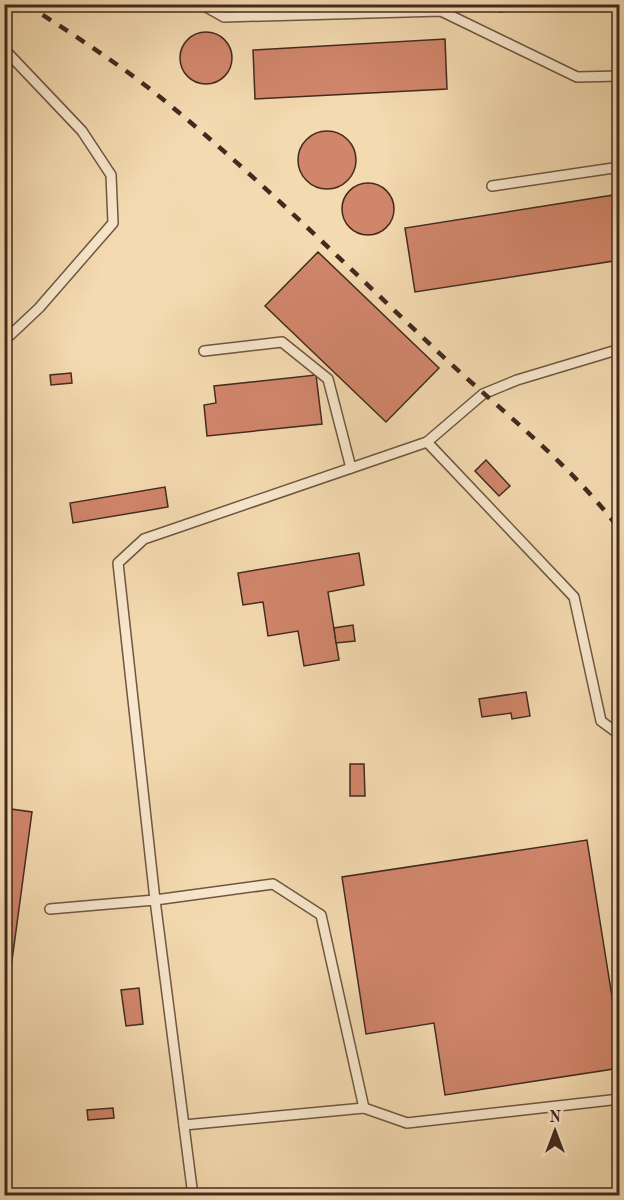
<svg xmlns="http://www.w3.org/2000/svg" width="624" height="1200" viewBox="0 0 624 1200" font-family="'Old Standard TT',serif">
  <style>
    .building { fill: #d1866b; stroke: #432a1f; stroke-width: 1.5 }
    .lines { fill: none; stroke-linecap: round; stroke-linejoin: round }
    .service-casing { stroke: #6f5643; stroke-width: 12 }
    .service { stroke: #f8e7cc; stroke-width: 9 }
    .rail { stroke: #432a1f; stroke-width: 4.5; stroke-dasharray: 10 10; stroke-linecap: butt }
  </style>
  <rect width="100%" height="100%" fill="#f4dab0"/>
  <filter id="stains"><feTurbulence type="fractalNoise" baseFrequency=".00333" numOctaves="4"/><feColorMatrix values="0 0 0 0 .2 0 0 0 0 .09 0 0 0 0 .02 0 0 0 .5 -.17"/></filter>
  <radialGradient id="worn" r=".72"><stop offset=".6" stop-color="#630" stop-opacity="0"/><stop offset="1" stop-color="#630" stop-opacity=".3"/></radialGradient>
  <g class="building">
    <path d="M499,4H586L500,12Z"/>
    <circle cx="206" cy="58" r="26"/>
    <path d="M445,39L447,89L255,99L253,50Z"/>
    <circle cx="327" cy="160" r="29"/>
    <circle cx="368" cy="209" r="26"/>
    <path d="M620,194V260L415,292L405,228Z"/>
    <path d="M318,252L439,368L386,422L265,306Z"/>
    <path d="M71,373L72,383L51,385L50,375Z"/>
    <path d="M316,375L322,424L207,436L204,405L216,403L214,386Z"/>
    <path d="M486,460L510,486L499,496L475,471Z"/>
    <path d="M165,487L168,507L73,523L70,503Z"/>
    <path d="M359,553L364,585L328,592L339,660L304,666L298,631L268,636L263,602L243,605L238,573Z"/>
    <path d="M353,625L355,641L336,643L334,628Z"/>
    <path d="M526,692L530,716L512,719L511,713L482,717L479,699Z"/>
    <path d="M350,764H364L365,796H350Z"/>
    <path d="M4,808L32,812L4,1020Z"/>
    <path d="M587,840L620,1047V1068L445,1095L434,1023L366,1034L342,877Z"/>
    <path d="M139,988L143,1024L126,1026L121,990Z"/>
    <path d="M113,1108L114,1118L88,1120L87,1110Z"/>
  </g>
  <g class="lines">
    <defs>
      <g id="service">
        <path d="M201,4L224,17L441,11L577,77L620,76"/>
        <path d="M4,49L82,131L111,175L113,223L39,308L4,341"/>
        <path d="M492,186L620,167"/>
        <path d="M204,351L282,342L328,379L351,468"/>
        <path d="M427,442L574,597L601,721L620,735"/>
        <path d="M50,909L155,900L273,884L321,915L364,1108"/>
        <path d="M184,1125L364,1108L407,1123L620,1099"/>
        <path d="M193,1196L155,900L118,563L144,539L427,442L483,394L517,380L620,349"/>
      </g>
    </defs>
    <use href="#service" class="service-casing"/>
    <use href="#service" class="service"/>
    <path class="rail" d="M26,4C75,36 126,68 171,106C263,182 348,267 435,349C497,408 568,461 620,530"/>
  </g>
  <rect width="624" height="1200" fill="none" stroke="#f4dab0" stroke-width="24"/>
  <rect x="6" y="6" width="612" height="1188" fill="none" stroke="#432a1f" stroke-width="3"/>
  <rect x="12" y="12" width="600" height="1176" fill="none" stroke="#432a1f" stroke-width="1.5"/>
  <g transform="translate(555 1131)" stroke="#f8e7cc" stroke-width="4.5" paint-order="stroke">
  <path d="M0-4.5L10 22L0 15L-10 22Z" fill="#432a1f"/>
  <text y="-9" font-size="16" font-weight="bold" text-anchor="middle" fill="#432a1f">N</text>
  </g>
  <rect width="100%" height="100%" filter="url(#stains)"/>
  <rect width="100%" height="100%" fill="url(#worn)"/>
</svg>
